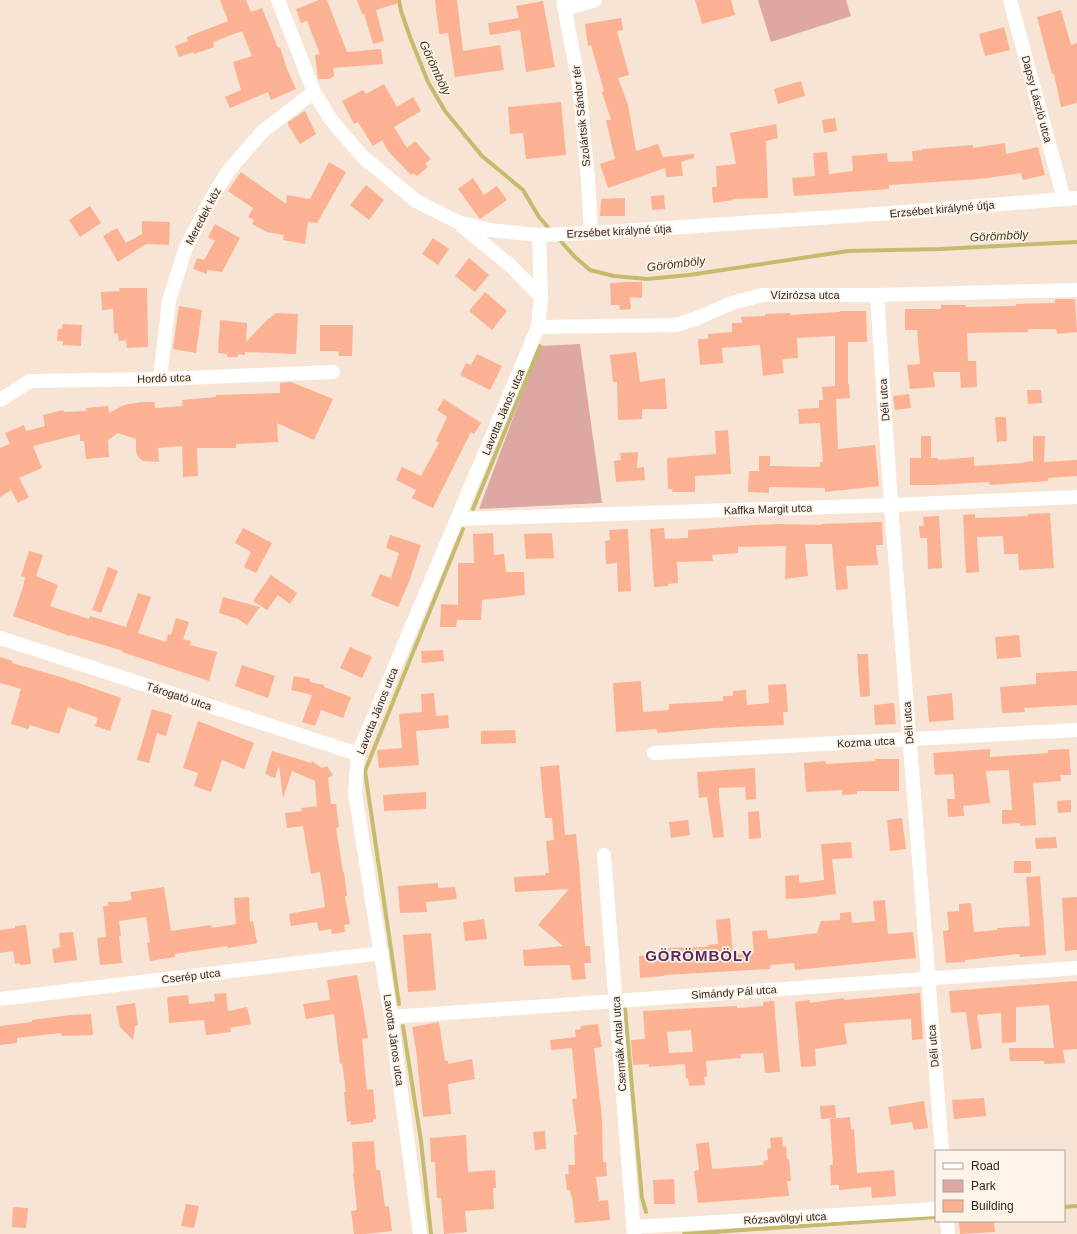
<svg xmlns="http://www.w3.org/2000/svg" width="1077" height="1234" viewBox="0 0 1077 1234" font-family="Arial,sans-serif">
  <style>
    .green { fill: #dda7a3 }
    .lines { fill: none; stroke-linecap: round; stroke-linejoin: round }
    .stream { stroke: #c5bb6e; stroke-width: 4 }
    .building { fill: #fcb192; fill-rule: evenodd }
    .street { stroke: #fff; stroke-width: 14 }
    .labels { text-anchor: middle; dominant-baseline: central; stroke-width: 3.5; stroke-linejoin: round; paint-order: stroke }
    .street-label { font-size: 11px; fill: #2f2821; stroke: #fef3e9 }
    .water-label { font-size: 12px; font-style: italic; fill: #403c1a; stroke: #fef3e9 }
    .district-label { font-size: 15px; font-weight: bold; letter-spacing: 1px; fill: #59295b; stroke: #fef3e9 }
  </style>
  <rect width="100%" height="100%" fill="#f7e4d4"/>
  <g class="green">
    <path d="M758,0H846L851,16L771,42Z"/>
    <path d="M580,344L602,503L479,509L540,346Z"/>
  </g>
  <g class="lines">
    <g class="stream">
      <path d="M399,0L401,11L410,37L428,82L445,111L482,156L523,190L539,217L552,232"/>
      <path d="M558,238L575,257L590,270L614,276L647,279L689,275L848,251L940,249L1077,242"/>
      <path d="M473,509L540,346"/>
      <path d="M399,1004L365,771L463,529"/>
      <path d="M625,1009L642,1198L646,1212"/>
      <path d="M403,1026L421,1141L431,1234"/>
      <path d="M1064,1207L1077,1206"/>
      <path d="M684,1234L936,1217"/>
    </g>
  </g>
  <g class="building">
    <path d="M220,0H246L251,12L262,8L278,48L280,47L287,69L296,89L271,100L268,92L230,108L225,97L241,90L233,62L252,56L242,31L213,42L214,47L194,54L193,52L179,57L175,46L188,41L187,37L228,21Z"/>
    <path d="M319,0H327L347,52L381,49L383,64L333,68L334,76L329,79H318L315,55L320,54L307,21L301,23L296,9Z"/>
    <path d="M357,0H397L398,3L376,10L384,41L373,44L364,13L362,14Z"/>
    <path d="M435,0H457L463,51L500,45L504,70L455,77L448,33L439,34Z"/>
    <path d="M695,0H731L735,15L702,24Z"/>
    <path d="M543,1L555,67L526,72L520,30L490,35L488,23L519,18L516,6Z"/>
    <path d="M1061,10L1071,45L1077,43V103L1061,107L1054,74H1052L1037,17Z"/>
    <path d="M621,18L623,30L617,31L629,75L618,78L628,105L636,151L658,144L663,157L694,154V158L681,162L683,176L666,177L665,168L608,188L600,164L615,159L606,120H611L602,92L604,91L591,45L588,46L585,24Z"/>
    <path d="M1004,27L1010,50L985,56L979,34Z"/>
    <path d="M801,81L805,96L778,104L774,89Z"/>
    <path d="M384,84L397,107L413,97L421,111L394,127L407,148L415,141L431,159L425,164L428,167L417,176L414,173L411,175L388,151L382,140L373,146L358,122L354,124L342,101L363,90L366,94Z"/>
    <path d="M561,102L566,155L526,159L523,133L510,134L508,107Z"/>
    <path d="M305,111L316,134L300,144L288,125V122Z"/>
    <path d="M835,118L837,131L824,133L822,120Z"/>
    <path d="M776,124L778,138L766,141L768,198L733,199V200L713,203L712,187H717L716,166L736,164L730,133Z"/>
    <path d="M1005,143L1006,154L1038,147L1045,175L1023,180L1021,173L980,179L889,185V189L794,196L792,178L815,176L813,153L827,152L829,174L853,171L852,156L887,153L888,162L913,161L912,151L922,150V149L973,145V148Z"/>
    <path d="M329,162L346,172L317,223L308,222L305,244L283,240L284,235L267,232L252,224L254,220L248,217L253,208L228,191L241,172L286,204L287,195L310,199Z"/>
    <path d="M473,178L484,195L497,186L507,200L480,219L458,189Z"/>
    <path d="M366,185L384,200L369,220L350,205Z"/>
    <path d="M664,195L665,209L652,210L651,196Z"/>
    <path d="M625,198V216H600L601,199Z"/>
    <path d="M90,206L101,223L80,237L69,220Z"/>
    <path d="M142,221L170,222L169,245L146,244L118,262L103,236L117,228L126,243L142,234Z"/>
    <path d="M215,224L240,238L222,272L207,270V274L193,269L197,258L204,260L215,241L208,237Z"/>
    <path d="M433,238L449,249L438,265L422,254Z"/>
    <path d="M469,258L489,275L475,292L455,276Z"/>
    <path d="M628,282H642V298L630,297L631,309L620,310L619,305H611L610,283Z"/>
    <path d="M119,288H147L148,347L127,348L126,340L119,341L118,333L114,334L113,309L102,310L101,292L120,291Z"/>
    <path d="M485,292L507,311L492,330L469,311Z"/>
    <path d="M1055,299H1075L1077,332L1057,334L1056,329H1028V332L967,333L968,361H976L977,387L961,388L960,372H933L935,387L910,389L907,365L920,364L917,330H905V309H941V305H966V307L1016,306V304L1055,303Z"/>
    <path d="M179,306L202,310L196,353L173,349Z"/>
    <path d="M840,311H866L867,342H848V384H849L850,398L836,399L838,449L875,445L879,486L825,492V488L769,487V493L748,492L749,471H759V456H770V466L820,467V462H823L820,423L799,424L798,409L819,408V400H823L822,387L835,386V336L797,338L798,358L782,359L784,373L763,376L760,345L722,348L723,363L700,365L698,339H708V334L732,332V323H742L741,317L765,316V314L790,313V315L840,312Z"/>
    <path d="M276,313L298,314L296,354L245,352V355L238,354V357H227V354L218,353L220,320L247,323L246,342L267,320Z"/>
    <path d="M63,324L82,325L81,346L63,345V341H57L58,329H62Z"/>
    <path d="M320,325H353L352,356H339L338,351H320Z"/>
    <path d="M636,352L640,382L665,378L667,409H642V419L618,420L617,382H613L610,355Z"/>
    <path d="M477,354L502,366L490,390L460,375L466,363L471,365Z"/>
    <path d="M291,382L333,399L314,440L277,423L278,442L236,444V448H197L198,476L183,477L182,446L158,448L159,462L143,461L138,457L136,451V439L118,433L108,440L109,457L86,459L84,441H80V434L33,446L42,468L19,478L29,497L18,503L11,490L0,497V448L10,444L5,433L24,425L26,431L45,426L43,415L63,410L64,412L87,411L86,408L108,406L109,413L124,405L141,402H155V408L183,406L182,400L216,397V395L280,393V383Z"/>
    <path d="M1027,390H1041L1042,403L1028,404Z"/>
    <path d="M909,394L911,408L895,410L893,396Z"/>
    <path d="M444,399L481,423L474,434L471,432L433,508L412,498L416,490L396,480L402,467L421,476L439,443L436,441L447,417L437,410Z"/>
    <path d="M995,417H1006L1007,441L997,442Z"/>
    <path d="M728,430L731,474L695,476V492H672L673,489H668L667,458L716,454L715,431Z"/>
    <path d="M921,436H931V458H938V460L974,457V466L1024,463V462L1033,461V436H1045L1044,462L1077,460V476L1048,478V481L990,485L989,482L936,485H910V458H921Z"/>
    <path d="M638,452L637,468L644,467L645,480L616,482L614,461L621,460L620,453Z"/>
    <path d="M1050,513L1054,568L1019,570L1018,554H1004L1003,536L977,537L979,572L966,573L963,515L975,514V518L1028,516L1027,514Z"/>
    <path d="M939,516L942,568L928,569L927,538H920L919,526H924L923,517Z"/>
    <path d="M882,522L883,545H876L878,565L846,566L848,589L836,590L832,544H805L808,576L785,579L786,546L738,547V553L712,555L713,561L677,562L678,583L668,584V586L654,587L650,529L664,528L665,539L688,538V530L754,525L779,524L821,525V524Z"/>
    <path d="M243,528L272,543L256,573L244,567L251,552L235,543Z"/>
    <path d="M628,529L631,591L618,592L617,563L606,564L605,541L610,540L609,530Z"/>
    <path d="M493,533L494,555L504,554L506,572H524L525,595L482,600L481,620H457L456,627H440L441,604L458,605V563H474L473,534Z"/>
    <path d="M552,533L554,558L526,559L524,534Z"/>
    <path d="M390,535L421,545L409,582L398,607L371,596L380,574L391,578L399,553L386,548Z"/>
    <path d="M29,551L43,555L36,576L58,585L50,606L89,619L90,616L126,627L138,593L151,597L138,633L166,642L168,634L171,635L176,618L189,622L183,639L191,641L190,645L217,652L209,681L122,652L123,651L70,635V636L13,616L23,587L25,577L21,576Z"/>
    <path d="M108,567L118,571L101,613L92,610Z"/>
    <path d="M271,575L297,593L290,604L278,595L267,610L253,601Z"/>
    <path d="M223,597L260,607L247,625L238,619L219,613Z"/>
    <path d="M1019,635L1021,657L997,659L995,637Z"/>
    <path d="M350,647L372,657L362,678L340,668Z"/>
    <path d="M443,650L444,661L422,663L421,651Z"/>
    <path d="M857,654H868L870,696L860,697Z"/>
    <path d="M0,657L13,661L12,663L64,678L121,698L110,731L95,726L98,718L68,707L59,734L30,725L28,729L11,724L21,689L0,683Z"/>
    <path d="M242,665L275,676L268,698L235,686Z"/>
    <path d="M1077,671V705L1024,708L1025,712L1002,713L1000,687L1036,684V673Z"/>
    <path d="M294,676L310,679V682L324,685V687L351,697L343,718L321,710L315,726L302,722L312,695L291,690Z"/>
    <path d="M641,681L643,712L669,710V704L723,701V696H733V691L746,690L747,705L769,703L768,685L786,684L788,712H783L784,725L714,728L658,733L657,729L616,732L613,683Z"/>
    <path d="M434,693L436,716L448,715L449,728L416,731L419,765L379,768L377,750L402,748L399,714L422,712L421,694Z"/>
    <path d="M952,693L954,720L929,722L927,696Z"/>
    <path d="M894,703L896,724L875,725L874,705Z"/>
    <path d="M152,709L172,715L166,736L157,733L149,763L137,760Z"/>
    <path d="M198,721L254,743L244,769L222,760L211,792L194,786L198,773L183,768Z"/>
    <path d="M515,730L516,743L481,744V731Z"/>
    <path d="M990,749V757L1048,753V750L1069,749L1071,775H1060L1061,781L1033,783L1036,825L1020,826V823L1002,824V810H1012L1009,770L986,771L990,803L963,806L964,816L948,817L947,799H955L953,774L935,775L933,753Z"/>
    <path d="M272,751L311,763L312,761L322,768L327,766L333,775L328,778L331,804H336L339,827L336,828L343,872H344L347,896H345L350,924L344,925L345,932L332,934L331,929L319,931L317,922L291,926L289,914L325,907L320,872L311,874L303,826L287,828L285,813L302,811L301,808L317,806L315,781L292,771L283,798L279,765L275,778L265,774Z"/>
    <path d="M875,759H899V791H857V794L842,795V790L806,792L804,763L826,761V764L875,761Z"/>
    <path d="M559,765L565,835L576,834L579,864L585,946H590L591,963H584L586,979L572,980L570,965L524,966L523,950L563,946L538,925L569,889L515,892L514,877L546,875L545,873H549L546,841L554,840L552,818H545L540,767Z"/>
    <path d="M755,768L756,799L746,800L745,787L719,788V797L724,837L713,838L707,797L699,798L697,772Z"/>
    <path d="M426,792V809L384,811L383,795Z"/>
    <path d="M1071,800V812L1058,813L1057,801Z"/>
    <path d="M759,811L761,838L749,839L748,812Z"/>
    <path d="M902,818L906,849L890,851L887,820Z"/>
    <path d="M688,820L690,835L671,838L669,822Z"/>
    <path d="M1056,837L1057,848L1036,849L1035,838Z"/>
    <path d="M851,842L852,858L832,859L836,894L806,898L786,899L785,876L799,875V883L824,880L821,844Z"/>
    <rect x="1014" y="861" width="17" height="12"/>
    <path d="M1040,876L1046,955L1020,957L1019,954L965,960V962L946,963L943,931L949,930L947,912L959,911V904L971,903L974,932L997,930V928L1030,926L1026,877Z"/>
    <path d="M438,883V888L455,887L457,899L426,902L427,912L400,913L398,886Z"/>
    <path d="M164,887L171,931L211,925L212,928L236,924L234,898L249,897L250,922L253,921L257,943L228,948L227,946L175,954V957L150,961L147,943L150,942L146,917L119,921L121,936H119L122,963L100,965L97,938L106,937L103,906H108V902H120L132,900L130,892Z"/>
    <path d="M1077,897V950L1065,951L1062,898Z"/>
    <path d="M885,900L888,934L913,932L916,958L795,970L794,963L770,965V969L664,975V976L640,978L639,956L663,954L662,948L708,947V945L718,944L716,920L730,918L733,955L754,953L752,931L767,930L768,939L817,933L821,921L840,920V913L851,912L852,923L875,921L873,901Z"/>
    <path d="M484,919L487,939L465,941L463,922Z"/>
    <path d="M26,925L31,964L20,965L19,963L15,964L13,951L0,953V930L15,928V926Z"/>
    <path d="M73,932L77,960L54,963L52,949L60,947L59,933Z"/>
    <path d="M431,933L436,990L408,992L403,935Z"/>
    <path d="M357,975L364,1013L368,1038L362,1039L367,1090L373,1089L376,1119H373V1122L351,1125V1121L347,1122L344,1092H346L342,1063L340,1064L334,1014L306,1019L303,1004L330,1000L327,980Z"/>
    <path d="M1077,981V1049L1063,1050L1065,1063L1044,1064V1061H1010L1009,1048H1054L1049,1005L1016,1007V1042L1002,1043L1001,1013L977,1015L982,1048L971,1050L966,1012L951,1013L949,991Z"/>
    <path d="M226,993L228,1011L247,1007L251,1024L230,1028L231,1032L206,1035L204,1020L169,1023L167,997L188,995L189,1004L215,1001L214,994Z"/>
    <path d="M920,993L923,1039L912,1040L911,1019L847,1023L844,1024L847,1044L815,1049L816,1066L801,1067L795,1002L810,1000V1003L844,998V1000Z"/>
    <path d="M774,1001L780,1072L765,1073L763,1053L740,1054L741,1058L706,1061L707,1077H704L705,1085L689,1086L688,1078H686L685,1064L649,1067V1064L633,1065L631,1040L645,1039L643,1011L737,1006V1008L763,1006V1002ZM691,1030L693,1052L669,1053L667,1032Z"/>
    <path d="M135,1003L138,1025L135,1026L133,1040L120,1027L116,1006Z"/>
    <path d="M91,1014L93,1035L62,1036L61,1033L17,1038V1043L0,1045V1026L32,1022V1020L70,1015Z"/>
    <path d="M439,1022L445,1061H448V1064L472,1059L475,1079L448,1084L451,1114L423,1117L416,1049L412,1027Z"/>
    <path d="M598,1024L602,1047L594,1048L602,1118L603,1162H606L607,1176L596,1177L599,1201L608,1200L610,1220L575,1223L572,1197H571L570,1190H567L565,1174H569L568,1165H575L574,1135H577L572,1099H577L572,1048L551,1050L550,1040L576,1037L575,1030L581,1029L580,1026Z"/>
    <path d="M984,1098L986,1116L954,1119L952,1100Z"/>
    <path d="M924,1101L928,1128L914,1130L912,1122L891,1125L888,1107Z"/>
    <path d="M835,1105L836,1118L821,1119L820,1106Z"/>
    <path d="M850,1117L851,1130L854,1129L857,1173L894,1170L896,1196L872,1198L871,1187L839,1190V1185H831L830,1165H833L830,1119Z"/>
    <path d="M545,1131L546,1149L535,1150L533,1132Z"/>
    <path d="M466,1135L468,1172L495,1170L496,1188H493L494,1209L465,1211L467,1232L444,1234L441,1198H437L435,1162H431L430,1138Z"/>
    <path d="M782,1137L783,1147L786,1146L787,1159H789L791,1181H787L789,1196L698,1203L694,1171L699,1170L696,1144L709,1142L712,1169L764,1165L763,1161L768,1160L767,1149L771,1148L770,1138Z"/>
    <path d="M374,1141L376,1170H380L385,1207L389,1206L392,1231L366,1234H354L351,1211L357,1210L353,1173H354L352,1142Z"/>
    <path d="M674,1179L675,1204H654L653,1180Z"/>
    <path d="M186,1204L199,1206L194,1228L181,1226Z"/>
    <path d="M13,1207L28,1208L26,1228L12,1227Z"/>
    <path d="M972,1221H994L995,1232L960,1234L959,1222Z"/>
  </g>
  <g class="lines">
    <g class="street">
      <path d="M278,0L314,92L331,120L363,157L416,201L458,222L489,230L539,235L591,233L878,214L1077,198"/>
      <path d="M563,0L579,84L588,180L591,233"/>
      <path d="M1010,0L1064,199"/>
      <path d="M566,9L595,0"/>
      <path d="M461,225L511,266L541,297"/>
      <path d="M877,295L891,505L942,1151"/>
      <path d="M538,327L676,325L695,319L732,303L762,295H877L1077,290"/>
      <path d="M160,379L169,301L186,247L214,194L229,170L263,131L314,92"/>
      <path d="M0,400L30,381L160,379L333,372"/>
      <path d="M458,519L891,505L1077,497"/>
      <path d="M0,638L358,754"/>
      <path d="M654,753L1077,730"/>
      <path d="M604,855L634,1234"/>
      <path d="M0,999L382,953"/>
      <path d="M391,1017L1077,968"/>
      <path d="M947,1221L948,1234"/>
      <path d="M633,1227L936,1209"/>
      <path d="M420,1234L391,1017L355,793L358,754L538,327L541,297L539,235"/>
    </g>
  </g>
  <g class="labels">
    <g class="street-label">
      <text transform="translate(1037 99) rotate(75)">Dapsy László utca</text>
      <text transform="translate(581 116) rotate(-96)">Szolártsik Sándor tér</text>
      <text transform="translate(942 209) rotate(-5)">Erzsébet királyné útja</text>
      <text transform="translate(203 216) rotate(-62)">Meredek köz</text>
      <text transform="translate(619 231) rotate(-3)">Erzsébet királyné útja</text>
      <text x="805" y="295">Vízirózsa utca</text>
      <text transform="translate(164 378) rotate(-2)">Hordó utca</text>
      <text transform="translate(884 400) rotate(-94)">Déli utca</text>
      <text transform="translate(503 412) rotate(-67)">Lavotta János utca</text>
      <text transform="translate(768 509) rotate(-2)">Kaffka Margit utca</text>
      <text transform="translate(179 696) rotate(18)">Tárogató utca</text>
      <text transform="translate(377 711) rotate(-68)">Lavotta János utca</text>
      <text transform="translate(908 723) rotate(-94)">Déli utca</text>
      <text transform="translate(866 742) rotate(-3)">Kozma utca</text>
      <text transform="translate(191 976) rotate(-7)">Cserép utca</text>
      <text transform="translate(734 992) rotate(-4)">Simándy Pál utca</text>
      <text transform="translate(394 1040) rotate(82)">Lavotta János utca</text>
      <text transform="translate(619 1044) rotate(-94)">Csermák Antal utca</text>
      <text transform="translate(933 1046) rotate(-95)">Déli utca</text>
      <text transform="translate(785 1218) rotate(-3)">Rózsavölgyi utca</text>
    </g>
    <g class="water-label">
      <text transform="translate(435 68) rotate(65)">Görömböly</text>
      <text transform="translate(999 236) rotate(-3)">Görömböly</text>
      <text transform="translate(676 264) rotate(-7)">Görömböly</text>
    </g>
    <g class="district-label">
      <text x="699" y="955">GÖRÖMBÖLY</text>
    </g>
  </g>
  <rect x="935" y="1150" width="130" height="72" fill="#fef3e9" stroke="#aba299"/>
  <rect x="943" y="1163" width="20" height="6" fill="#ffffff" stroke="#aba299"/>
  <text x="971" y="1170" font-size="12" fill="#2f2821">Road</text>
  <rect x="943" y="1180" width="20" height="12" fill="#dda7a3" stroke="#aba299"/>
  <text x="971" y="1190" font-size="12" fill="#2f2821">Park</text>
  <rect x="943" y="1200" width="20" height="12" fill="#fcb192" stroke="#aba299"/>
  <text x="971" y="1210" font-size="12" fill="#2f2821">Building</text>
</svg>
